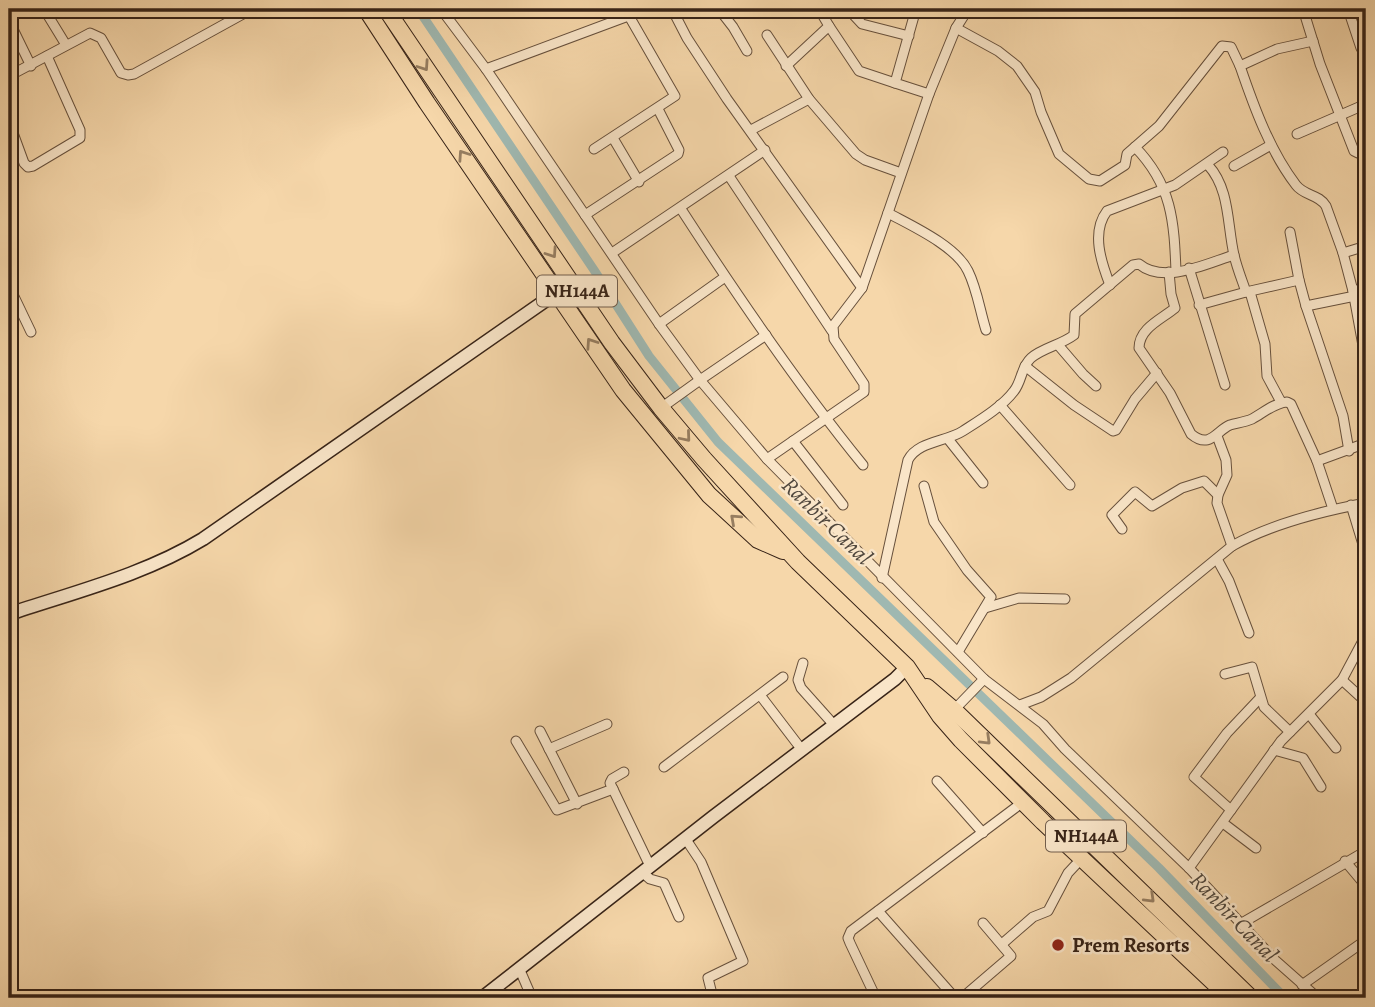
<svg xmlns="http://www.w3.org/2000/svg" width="1375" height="1007" viewBox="0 0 1375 1007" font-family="Alegreya,serif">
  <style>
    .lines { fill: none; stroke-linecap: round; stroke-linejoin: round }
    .canal { stroke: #9fb8b1; stroke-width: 9 }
    .street-casing { stroke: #67503c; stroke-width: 11 }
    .secondary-casing { stroke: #372317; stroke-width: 15 }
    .highway-casing { stroke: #372317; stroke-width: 18 }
    .street { stroke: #f9e5c8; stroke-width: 9 }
    .secondary { stroke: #f9e5c8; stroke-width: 12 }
    .highway { stroke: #f6d7aa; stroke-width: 16 }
    .oneway { stroke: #967d60 }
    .poi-dot { fill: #8f2418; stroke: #f9e5c8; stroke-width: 2.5 }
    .labels { text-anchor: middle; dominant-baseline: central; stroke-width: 5; stroke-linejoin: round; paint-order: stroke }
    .shield { fill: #f9e5c8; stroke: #715d4c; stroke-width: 2 }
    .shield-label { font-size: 19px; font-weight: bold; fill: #372317 }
    .poi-label { font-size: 21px; font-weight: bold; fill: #372317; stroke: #f9e5c8; text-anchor: start }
    .water-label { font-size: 23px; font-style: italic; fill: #51483e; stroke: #f9e5c8 }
  </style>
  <rect width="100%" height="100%" fill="#f6d7aa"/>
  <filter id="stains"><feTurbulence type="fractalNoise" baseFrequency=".00286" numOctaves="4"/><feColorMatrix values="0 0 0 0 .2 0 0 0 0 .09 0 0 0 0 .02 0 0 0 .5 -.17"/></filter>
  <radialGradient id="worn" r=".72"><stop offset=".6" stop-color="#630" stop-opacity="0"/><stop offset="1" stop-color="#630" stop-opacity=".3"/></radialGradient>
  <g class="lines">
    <path class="canal" d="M418,9L594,270L649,356L718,442L1159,868L1285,998"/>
    <defs>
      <g id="street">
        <path d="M44,9L66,45"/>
        <path d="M441,9L486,69L659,324L700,380L766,335"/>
        <path d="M672,9L687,38L727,99L862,288"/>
        <path d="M719,9L733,27L747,51"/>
        <path d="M848,9L862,24L909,36"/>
        <path d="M916,9L895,83L929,94"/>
        <path d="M1303,9L1320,64L1354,151L1358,153L1366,151"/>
        <path d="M1348,9L1361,48"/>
        <path d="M9,21L31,66"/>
        <path d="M829,26L859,71L895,83"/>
        <path d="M956,28L998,51L1017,66L1035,92L1041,112L1059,154L1089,179L1100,181L1125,165L1127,154L1135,147"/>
        <path d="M767,35L809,99L856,154L865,160L901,173"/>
        <path d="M1313,41L1277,49L1240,66C1254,107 1270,151 1296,185C1304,196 1319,194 1326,206L1343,253L1353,291"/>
        <path d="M786,66L829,26L819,9"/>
        <path d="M486,69L647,9"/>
        <path d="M9,76L90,33L101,38L121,73L128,75L134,74L252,9"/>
        <path d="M9,122L24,163L28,167L33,166L80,138V130L47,56"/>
        <path d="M751,130L809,99"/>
        <path d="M1297,134L1366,104"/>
        <path d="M613,138L639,182"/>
        <path d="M594,149L675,96L629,16"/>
        <path d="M1208,165C1230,189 1227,224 1234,255C1237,268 1242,280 1246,292L1299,280L1306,306L1355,296"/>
        <path d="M1234,166L1271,145"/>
        <path d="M729,176L832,331"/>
        <path d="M681,209C738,297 797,384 863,465"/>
        <path d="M888,213C912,226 956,246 968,271C977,289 980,311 986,330"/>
        <path d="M585,215L678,154L679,150L658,109"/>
        <path d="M1290,232L1299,280"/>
        <path d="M612,253L765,150"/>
        <path d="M1343,253L1366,246"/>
        <path d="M1189,268L1225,385"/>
        <path d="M1176,271C1174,221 1172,185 1135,147L1159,126L1222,46L1231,47L1240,66"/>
        <path d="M1169,272L1171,294L1175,308C1162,319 1139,328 1139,348L1170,393L1191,434C1210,450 1217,430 1230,425C1237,423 1245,422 1252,419C1263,413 1274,403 1287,402L1291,404L1317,461"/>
        <path d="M1110,285C1101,262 1091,232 1107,211L1175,185L1223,152"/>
        <path d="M9,286L31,332"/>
        <path d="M1366,288L1353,291L1366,362"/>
        <path d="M1250,292L1265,344L1267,376L1281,402"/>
        <path d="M1199,305L1246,292"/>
        <path d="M1306,306L1343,416L1349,451"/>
        <path d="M659,324L725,277"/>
        <path d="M1059,346L1083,374L1096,386"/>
        <path d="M1025,366L1074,405L1113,431L1116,430L1135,399L1157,373"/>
        <path d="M1000,405L1070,485"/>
        <path d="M661,408L700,380L767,459L864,392V384L834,339L833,326L862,288L929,94L956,28L968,9"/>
        <path d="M1217,436L1226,460L1227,475L1218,495L1217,503L1232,546"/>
        <path d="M948,439L983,483"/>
        <path d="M793,441L843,505"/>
        <path d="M767,459L984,679L1043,724L1065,749L1189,868L1275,960L1318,998"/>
        <path d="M924,486L934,522L967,570L991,597L958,652"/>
        <path d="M1351,505L1365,551"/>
        <path d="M1333,509L1317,461L1366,443"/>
        <path d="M1122,529L1112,515L1135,492L1152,506L1182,488L1204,481L1218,495"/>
        <path d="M1217,559L1229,581L1249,633"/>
        <path d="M882,578L908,460C918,441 946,442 963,431C980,420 1002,407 1014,391C1022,381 1021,367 1031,358C1042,348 1061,345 1074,335L1075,314L1133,265L1139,264C1164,285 1208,263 1234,255"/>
        <path d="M985,608L1019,598L1065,599"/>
        <path d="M803,663L798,680L801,688L834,725"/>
        <path d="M1225,674L1252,667L1264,707L1290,732"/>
        <path d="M1342,680L1366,702"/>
        <path d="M760,695L802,750"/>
        <path d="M1020,705L1041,697L1071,678L1232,546C1271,524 1323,511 1366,503"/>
        <path d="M954,710L984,679"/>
        <path d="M1309,714L1336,748"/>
        <path d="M540,731L577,804"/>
        <path d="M516,741L557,810L613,789"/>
        <path d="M549,749L607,724"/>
        <path d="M1274,750L1303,758L1321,787"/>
        <path d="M664,767L783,677"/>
        <path d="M624,772L612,779L610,783L650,866"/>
        <path d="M937,781L983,833"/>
        <path d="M1231,810L1194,777L1227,733L1260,698"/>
        <path d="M1223,823L1256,848"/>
        <path d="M685,838L701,862L743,961L708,978L713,998"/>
        <path d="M1345,861L1366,886"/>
        <path d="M1189,868L1281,741L1342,680L1366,635"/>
        <path d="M642,872L650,879L664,883L679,917"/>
        <path d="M878,911L955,998"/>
        <path d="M1242,923L1366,851"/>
        <path d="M1002,944L1033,917L1048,911L1068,873L1082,858"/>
        <path d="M519,968L532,998"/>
        <path d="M1302,985L1366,940"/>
        <path d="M876,998L850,943L848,938L851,931L1023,802"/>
        <path d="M962,998L1011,956L983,923"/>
      </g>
      <g id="secondary">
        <path d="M9,614C74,592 144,575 203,539L572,282"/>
        <path d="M482,998L713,817L895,679L907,667"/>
      </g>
      <g id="highway">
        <path d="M366,9L427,103L623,390L709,495L758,540L783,551"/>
        <path d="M386,9L612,343L661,408L704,459L798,562L907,667L940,716L961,740L1043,822L1230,998"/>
        <path d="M927,687L954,710L1251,998"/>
      </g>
    </defs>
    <use href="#street" class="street-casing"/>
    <use href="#secondary" class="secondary-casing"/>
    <use href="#highway" class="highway-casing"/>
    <use href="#street" class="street"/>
    <use href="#secondary" class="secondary"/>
    <use href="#highway" class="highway"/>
  </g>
  <defs><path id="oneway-chevron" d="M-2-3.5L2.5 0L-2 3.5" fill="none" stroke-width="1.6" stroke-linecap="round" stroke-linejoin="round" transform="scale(1.75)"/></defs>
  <g class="oneway">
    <use href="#oneway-chevron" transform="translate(424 66) rotate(56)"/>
    <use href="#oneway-chevron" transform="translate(463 155) rotate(-124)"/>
    <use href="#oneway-chevron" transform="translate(552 253) rotate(56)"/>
    <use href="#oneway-chevron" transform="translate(591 343) rotate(-124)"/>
    <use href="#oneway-chevron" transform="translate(686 437) rotate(50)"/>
    <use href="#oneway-chevron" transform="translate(735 519) rotate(-138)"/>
    <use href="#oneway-chevron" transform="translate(986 740) rotate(44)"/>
    <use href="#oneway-chevron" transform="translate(1150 898) rotate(44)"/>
  </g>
  <circle class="poi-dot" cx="1058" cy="945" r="7"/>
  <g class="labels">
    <g class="shield">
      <rect x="537" y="275.5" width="80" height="31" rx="5"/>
      <rect x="1046" y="820.5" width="80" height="31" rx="5"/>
    </g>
    <g class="shield-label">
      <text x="577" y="291">NH144A</text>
      <text x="1086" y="836">NH144A</text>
    </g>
    <g class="poi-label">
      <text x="1072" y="945">Prem Resorts</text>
    </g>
    <g class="water-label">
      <text transform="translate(827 521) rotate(44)">Ranbir Canal</text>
      <text transform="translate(1234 917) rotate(46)">Ranbir Canal</text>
    </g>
  </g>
  <rect width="1375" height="1007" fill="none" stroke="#f6d7aa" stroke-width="35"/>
  <rect x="10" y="10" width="1354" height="986" fill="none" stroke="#372317" stroke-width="3.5"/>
  <rect x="18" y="18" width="1340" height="972" fill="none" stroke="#372317" stroke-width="2"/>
  <rect width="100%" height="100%" filter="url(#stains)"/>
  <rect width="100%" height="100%" fill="url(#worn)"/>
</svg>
